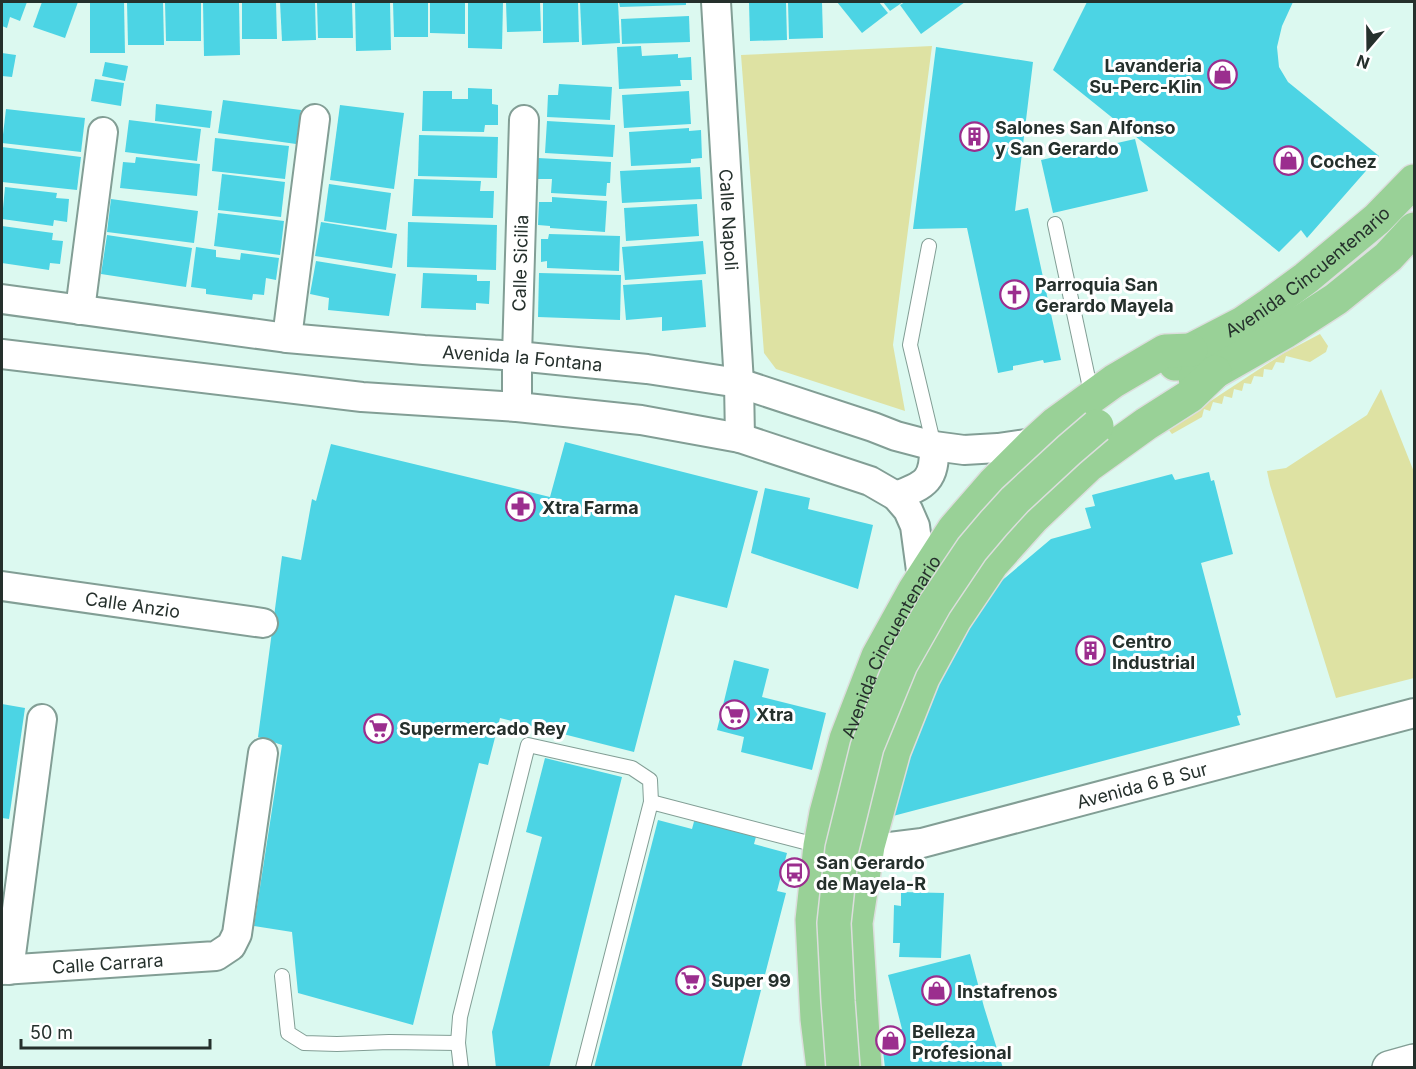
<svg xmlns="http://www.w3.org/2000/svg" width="1416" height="1069" viewBox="0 0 1416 1069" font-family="Inter,sans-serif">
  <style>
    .green { fill: #dee2a3 }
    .building { fill: #4cd4e4 }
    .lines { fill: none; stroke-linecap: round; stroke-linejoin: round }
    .service-casing { stroke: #829e95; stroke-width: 16 }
    .minor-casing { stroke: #829e95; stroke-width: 32 }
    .tertiary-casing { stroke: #829e95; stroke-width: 36 }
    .primary-casing { stroke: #dcdedd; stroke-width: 36 }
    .service { stroke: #fff; stroke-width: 14 }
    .minor { stroke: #fff; stroke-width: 28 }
    .tertiary { stroke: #fff; stroke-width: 33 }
    .primary { stroke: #99d197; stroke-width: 33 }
    .primary-bridge-casing { stroke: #dcdedd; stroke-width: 36; stroke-linecap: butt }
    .primary-bridge { stroke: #99d197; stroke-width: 33 }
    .labels { text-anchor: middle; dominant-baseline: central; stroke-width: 6; stroke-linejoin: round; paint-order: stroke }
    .poi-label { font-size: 18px; font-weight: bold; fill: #25302c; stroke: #fff; text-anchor: start }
    .street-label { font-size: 18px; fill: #25302c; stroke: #fff }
  </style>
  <rect width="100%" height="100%" fill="#dcf9f0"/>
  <g class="green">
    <path d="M932,46L893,345L905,411L776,369L764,353L741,55Z"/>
    <path d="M1320,334L1328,346L1326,352L1310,362L1286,356L1284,363L1276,362L1272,370L1264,369L1263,377L1254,376L1251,384L1244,383L1242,391L1234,389L1232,398L1224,396L1222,404L1213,402L1210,411L1204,409L1202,417L1172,434L1168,429L1284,353Z"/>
    <path d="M1381,389L1414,472V678L1336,698L1270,485L1267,471L1286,468L1367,415Z"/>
  </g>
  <g class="building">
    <path d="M2,2H27L20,21L10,17L7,28L2,26Z"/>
    <path d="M42,2H78L65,38L33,27Z"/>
    <path d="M90,2H124L125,53H90Z"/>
    <path d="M127,2H163L164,45H128Z"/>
    <path d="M165,2H201V41H166Z"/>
    <path d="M203,2H239L240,55L204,56Z"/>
    <path d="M242,2H276L277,39H242Z"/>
    <path d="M280,2H315L316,40L282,41Z"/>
    <path d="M317,2H352L353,38H318Z"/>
    <path d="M355,2H390L391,50L356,51Z"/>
    <path d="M393,2H428V37H394Z"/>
    <path d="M430,2H465V34L430,33Z"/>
    <path d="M468,2H503L502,49L468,48Z"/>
    <path d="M506,2H540L541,31L507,32Z"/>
    <path d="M543,2H578L579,42L543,43Z"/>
    <path d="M580,2H618L620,43L582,45Z"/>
    <path d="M619,2H686V5L620,7Z"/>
    <path d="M749,2H786L787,40L750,41Z"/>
    <path d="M788,2H822L823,38L789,39Z"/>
    <path d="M837,2H879L888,13L862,33Z"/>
    <path d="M883,2H903L890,11Z"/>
    <path d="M905,2H965L921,34L900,5Z"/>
    <path d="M1087,2H1293L1282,26L1277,47L1279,67L1288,82L1379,156L1307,238L1301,230L1279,252L1053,70Z"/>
    <path d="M689,16L690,42L622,44L621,19Z"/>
    <path d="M641,46L642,56L678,54V58L691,57L692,80H680L681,86L619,89L617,47Z"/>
    <path d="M936,47L1033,62L1015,211L1028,208L1061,360L1044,363L1043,360L1013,366V370L998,373L967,228L913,229Z"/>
    <path d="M2,53L16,55L12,77L2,76Z"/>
    <path d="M105,62L128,66L125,81L102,76Z"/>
    <path d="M95,79L124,83L121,106L91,101Z"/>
    <path d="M559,84L612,87L610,120L547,117L548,95H558Z"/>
    <path d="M468,88L492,89V104L498,105V125H485L484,132L422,131L423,91H452V99H468Z"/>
    <path d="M689,91L691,124L624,128L622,95Z"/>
    <path d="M223,100L301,110L296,144L218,133Z"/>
    <path d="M156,104L212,111L210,128L155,121Z"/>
    <path d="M340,105L404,113L394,189L330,180Z"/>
    <path d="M6,109L85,118L81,152L2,143Z"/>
    <path d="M129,120L201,129L197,161L125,152Z"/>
    <path d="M547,121L615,125L613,157L545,153Z"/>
    <path d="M689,128V131L701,130L702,158L691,159V163L631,166L629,132Z"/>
    <path d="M419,135L498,137L497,178L418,176Z"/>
    <path d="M215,138L289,146L285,179L212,171Z"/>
    <path d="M1135,139L1148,191L1053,213L1041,160Z"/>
    <path d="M2,147L81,157L77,190L2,182Z"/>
    <path d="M136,157L200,164L197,196L120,188L123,162L135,163Z"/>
    <path d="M538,158L611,162L610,183H607L606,196L551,193L552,179H537Z"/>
    <path d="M700,167L702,199L622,203L620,171Z"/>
    <path d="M222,174L285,182L281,217L218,210Z"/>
    <path d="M414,179L481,181L480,191H494L493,218L412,216Z"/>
    <path d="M329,184L391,193L386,230L324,221Z"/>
    <path d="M5,187L57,193L56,198L69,199L67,222L54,220L53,226L2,219Z"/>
    <path d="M552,197L607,201L605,232L550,228V226L538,225L539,202H552Z"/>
    <path d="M111,199L198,211L194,243L107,232Z"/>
    <path d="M697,204L699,236L626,241L624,208Z"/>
    <path d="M218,213L284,221L280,255L214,246Z"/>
    <path d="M321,222L397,234L392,268L315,256Z"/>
    <path d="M408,222L497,225L496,270L407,267Z"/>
    <path d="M2,226L53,233L52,240L63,241L60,264L50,263L49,270L2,263Z"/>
    <path d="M549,234L620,236L619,271L547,268V261L541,262V239H548Z"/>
    <path d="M107,235L192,248L186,287L101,274Z"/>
    <path d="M703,241L706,274L625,280L622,247Z"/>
    <path d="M196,247L216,250V257L240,260L241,253L279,258L276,280L266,278L264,295L253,294L252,300L206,294V289L191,287Z"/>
    <path d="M316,261L396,274L389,316L328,310L329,298L310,294Z"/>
    <path d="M423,273L477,275V281H490L489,304L476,303V310L421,308Z"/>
    <path d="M539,273L621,275L620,320L538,317Z"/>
    <path d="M702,280L706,327L662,331V317L626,320L623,285Z"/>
    <path d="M565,442L758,491L727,608L675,595L634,752L500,718L488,765L479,763L413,1025L298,993L292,932L254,926L282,745L258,737L282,556L301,560L312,499L316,501L331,444L550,497Z"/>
    <path d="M1209,472L1211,481L1214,480L1233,554L1201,563L1241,715L1237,716L1240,725L893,816L889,810L921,713L993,588L1051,539L1091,528L1085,508L1095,506L1092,495L1172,474L1175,480Z"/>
    <path d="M765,488L810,498L808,509L873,525L858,589L751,553Z"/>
    <path d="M734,660L769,669L762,697L826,713L812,770L741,752L744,737L717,730Z"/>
    <path d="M2,704L25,708L9,819L2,818Z"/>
    <path d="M545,758L622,777L549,1068H496L492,1032L542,837L526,832Z"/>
    <path d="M695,818L757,833L754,844L787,853L777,891L786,893L741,1068H594L658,820L692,829Z"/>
    <path d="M901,892L944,893L941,958L899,957L900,943H893L894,905L901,906Z"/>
    <path d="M970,954L984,1007L1003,1068H885L881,1034L902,1029L888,975Z"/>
  </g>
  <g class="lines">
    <defs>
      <g id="service">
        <path d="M1055,224L1092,397"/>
        <path d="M929,246L910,345L934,446"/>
        <path d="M282,976L288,1033L304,1043L337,1044L389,1042L458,1043"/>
        <path d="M461,1068L458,1043L460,1017L528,745L632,768L650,780L651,802"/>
        <path d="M583,1068L651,802L820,846"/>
      </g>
      <g id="minor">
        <path id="s1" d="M716,2L739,383L740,438"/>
        <path id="s2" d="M2,299L287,338L424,350L517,356L647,369L739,383L873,427L896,436L934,446L964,450L998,448L1034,443"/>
        <path d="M80,310L103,132"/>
        <path d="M287,338L315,119"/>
        <path d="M2,354L362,397L517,407L641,420L740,438L870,481L896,496L908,510L915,526L922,578"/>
        <path id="s3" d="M517,407V356L524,120"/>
        <path d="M896,496C926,485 935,480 934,446"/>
        <path id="s4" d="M2,586L263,623"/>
        <path id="s5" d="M868,846L882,848L922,843L1414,713"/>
        <path id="s6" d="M2,970L216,956L231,946L237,934L263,753"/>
        <path d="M9,970L42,719"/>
      </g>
      <path id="tertiary" d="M1389,1068L1414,1061"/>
      <g id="primary">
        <path id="s7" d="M1175,364L1191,350L1243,323L1268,306L1306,278L1377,219L1414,181"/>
        <path d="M1195,378L1215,372L1285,332L1336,299L1388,257L1414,229"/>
        <path id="s8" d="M823,1068L817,1019L812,920L820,846L826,813L846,739L878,656L914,591L954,529L993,484L1034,443L1056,423L1114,381L1165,351L1191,350"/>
        <path d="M865,1068L856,923L868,846L894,751L923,678L955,619L992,564L1033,518L1089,465L1146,424L1190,396L1215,372"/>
      </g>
    </defs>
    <use href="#service" class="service-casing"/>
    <use href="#minor" class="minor-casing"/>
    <use href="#tertiary" class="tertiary-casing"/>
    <use href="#primary" class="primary-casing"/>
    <use href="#service" class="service"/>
    <use href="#minor" class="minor"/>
    <use href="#tertiary" class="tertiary"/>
    <use href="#primary" class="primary"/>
    <defs>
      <path id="primary-bridge" d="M843,1068L838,1001L834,923L842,849L867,747L901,664L935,604L972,549L994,523L1015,500L1069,450L1097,426"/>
    </defs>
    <use href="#primary-bridge" class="primary-bridge-casing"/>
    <use href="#primary-bridge" class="primary-bridge"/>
  </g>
  <defs>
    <symbol id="shop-ring" viewBox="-11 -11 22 22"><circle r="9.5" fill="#fff" stroke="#9b2e8e" stroke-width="1.5"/><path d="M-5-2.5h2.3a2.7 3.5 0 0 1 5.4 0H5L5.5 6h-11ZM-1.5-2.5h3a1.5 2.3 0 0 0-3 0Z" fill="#9b2e8e"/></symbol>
    <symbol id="building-ring" viewBox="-11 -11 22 22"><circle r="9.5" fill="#fff" stroke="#9b2e8e" stroke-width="1.5"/><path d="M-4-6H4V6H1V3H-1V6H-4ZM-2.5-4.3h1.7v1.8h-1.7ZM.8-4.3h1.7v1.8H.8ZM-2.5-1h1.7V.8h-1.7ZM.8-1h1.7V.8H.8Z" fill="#9b2e8e"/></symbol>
    <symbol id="church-ring" viewBox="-11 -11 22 22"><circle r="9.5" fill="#fff" stroke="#9b2e8e" stroke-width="1.5"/><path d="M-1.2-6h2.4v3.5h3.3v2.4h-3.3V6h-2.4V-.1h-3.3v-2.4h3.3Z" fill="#9b2e8e"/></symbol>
    <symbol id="pharmacy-ring" viewBox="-11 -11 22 22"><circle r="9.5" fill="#fff" stroke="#9b2e8e" stroke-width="1.5"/><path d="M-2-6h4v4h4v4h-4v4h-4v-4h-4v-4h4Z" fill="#9b2e8e"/></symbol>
    <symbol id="supermarket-ring" viewBox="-11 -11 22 22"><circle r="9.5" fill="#fff" stroke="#9b2e8e" stroke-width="1.5"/><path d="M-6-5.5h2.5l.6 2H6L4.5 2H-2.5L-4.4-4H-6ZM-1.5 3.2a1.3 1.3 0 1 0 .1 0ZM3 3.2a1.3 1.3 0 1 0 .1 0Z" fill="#9b2e8e"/></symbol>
    <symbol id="bus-ring" viewBox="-11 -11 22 22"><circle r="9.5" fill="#fff" stroke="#9b2e8e" stroke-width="1.5"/><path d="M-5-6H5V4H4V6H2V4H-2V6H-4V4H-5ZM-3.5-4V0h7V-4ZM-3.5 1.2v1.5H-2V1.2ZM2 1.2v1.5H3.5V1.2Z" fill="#9b2e8e"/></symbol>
  </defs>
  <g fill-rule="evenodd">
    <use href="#shop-ring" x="1206" y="58" width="33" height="33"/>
    <use href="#building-ring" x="958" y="120" width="33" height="33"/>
    <use href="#shop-ring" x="1272" y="144" width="33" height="33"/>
    <use href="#church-ring" x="998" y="278" width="33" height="33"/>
    <use href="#pharmacy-ring" x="504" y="490" width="33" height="33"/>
    <use href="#building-ring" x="1074" y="634" width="33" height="33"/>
    <use href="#supermarket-ring" x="718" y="698" width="33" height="33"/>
    <use href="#supermarket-ring" x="362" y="712" width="33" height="33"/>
    <use href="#bus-ring" x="778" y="856" width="33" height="33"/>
    <use href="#supermarket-ring" x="674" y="964" width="33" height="33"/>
    <use href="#shop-ring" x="920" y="974" width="33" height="33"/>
    <use href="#shop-ring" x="874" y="1024" width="33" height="33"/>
  </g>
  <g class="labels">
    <g class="poi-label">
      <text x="1202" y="65" text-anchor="end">Lavanderia<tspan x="1202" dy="21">Su-Perc-Klin</tspan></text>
      <text x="995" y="127">Salones San Alfonso<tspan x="995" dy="21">y San Gerardo</tspan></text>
      <text x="1310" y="161">Cochez</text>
      <text x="1035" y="284">Parroquia San<tspan x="1035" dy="21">Gerardo Mayela</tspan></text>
      <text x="542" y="507">Xtra Farma</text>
      <text x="1112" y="641">Centro<tspan x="1112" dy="21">Industrial</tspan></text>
      <text x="756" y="714">Xtra</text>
      <text x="399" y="728">Supermercado Rey</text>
      <text x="816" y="862">San Gerardo<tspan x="816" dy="21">de Mayela-R</tspan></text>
      <text x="711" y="980">Super 99</text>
      <text x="957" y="991">Instafrenos</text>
      <text x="912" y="1031">Belleza<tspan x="912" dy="21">Profesional</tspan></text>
    </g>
    <g class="street-label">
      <text stroke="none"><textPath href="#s1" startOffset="218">Calle Napoli</textPath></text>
      <text stroke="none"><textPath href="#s3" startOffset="144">Calle Sicilia</textPath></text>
      <text stroke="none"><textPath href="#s7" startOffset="162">Avenida Cincuentenario</textPath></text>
      <text stroke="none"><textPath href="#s2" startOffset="524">Avenida la Fontana</textPath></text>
      <text stroke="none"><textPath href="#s4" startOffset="132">Calle Anzio</textPath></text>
      <text stroke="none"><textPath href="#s8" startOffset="436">Avenida Cincuentenario</textPath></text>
      <text stroke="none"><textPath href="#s5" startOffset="282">Avenida 6 B Sur</textPath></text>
      <text stroke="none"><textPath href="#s6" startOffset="106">Calle Carrara</textPath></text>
    </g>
  </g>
  <rect width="1416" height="1069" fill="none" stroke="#25302c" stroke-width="6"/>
  <g transform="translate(1368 48) rotate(200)" stroke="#ffffff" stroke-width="4.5" paint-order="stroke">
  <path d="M0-4.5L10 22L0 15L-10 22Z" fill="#25302c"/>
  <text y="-9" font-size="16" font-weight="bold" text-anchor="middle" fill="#25302c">N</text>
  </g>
  <path d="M21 1039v9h189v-9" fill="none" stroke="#25302c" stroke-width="3"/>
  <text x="30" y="1039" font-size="18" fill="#25302c" stroke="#ffffff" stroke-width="4.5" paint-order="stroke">50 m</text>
</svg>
